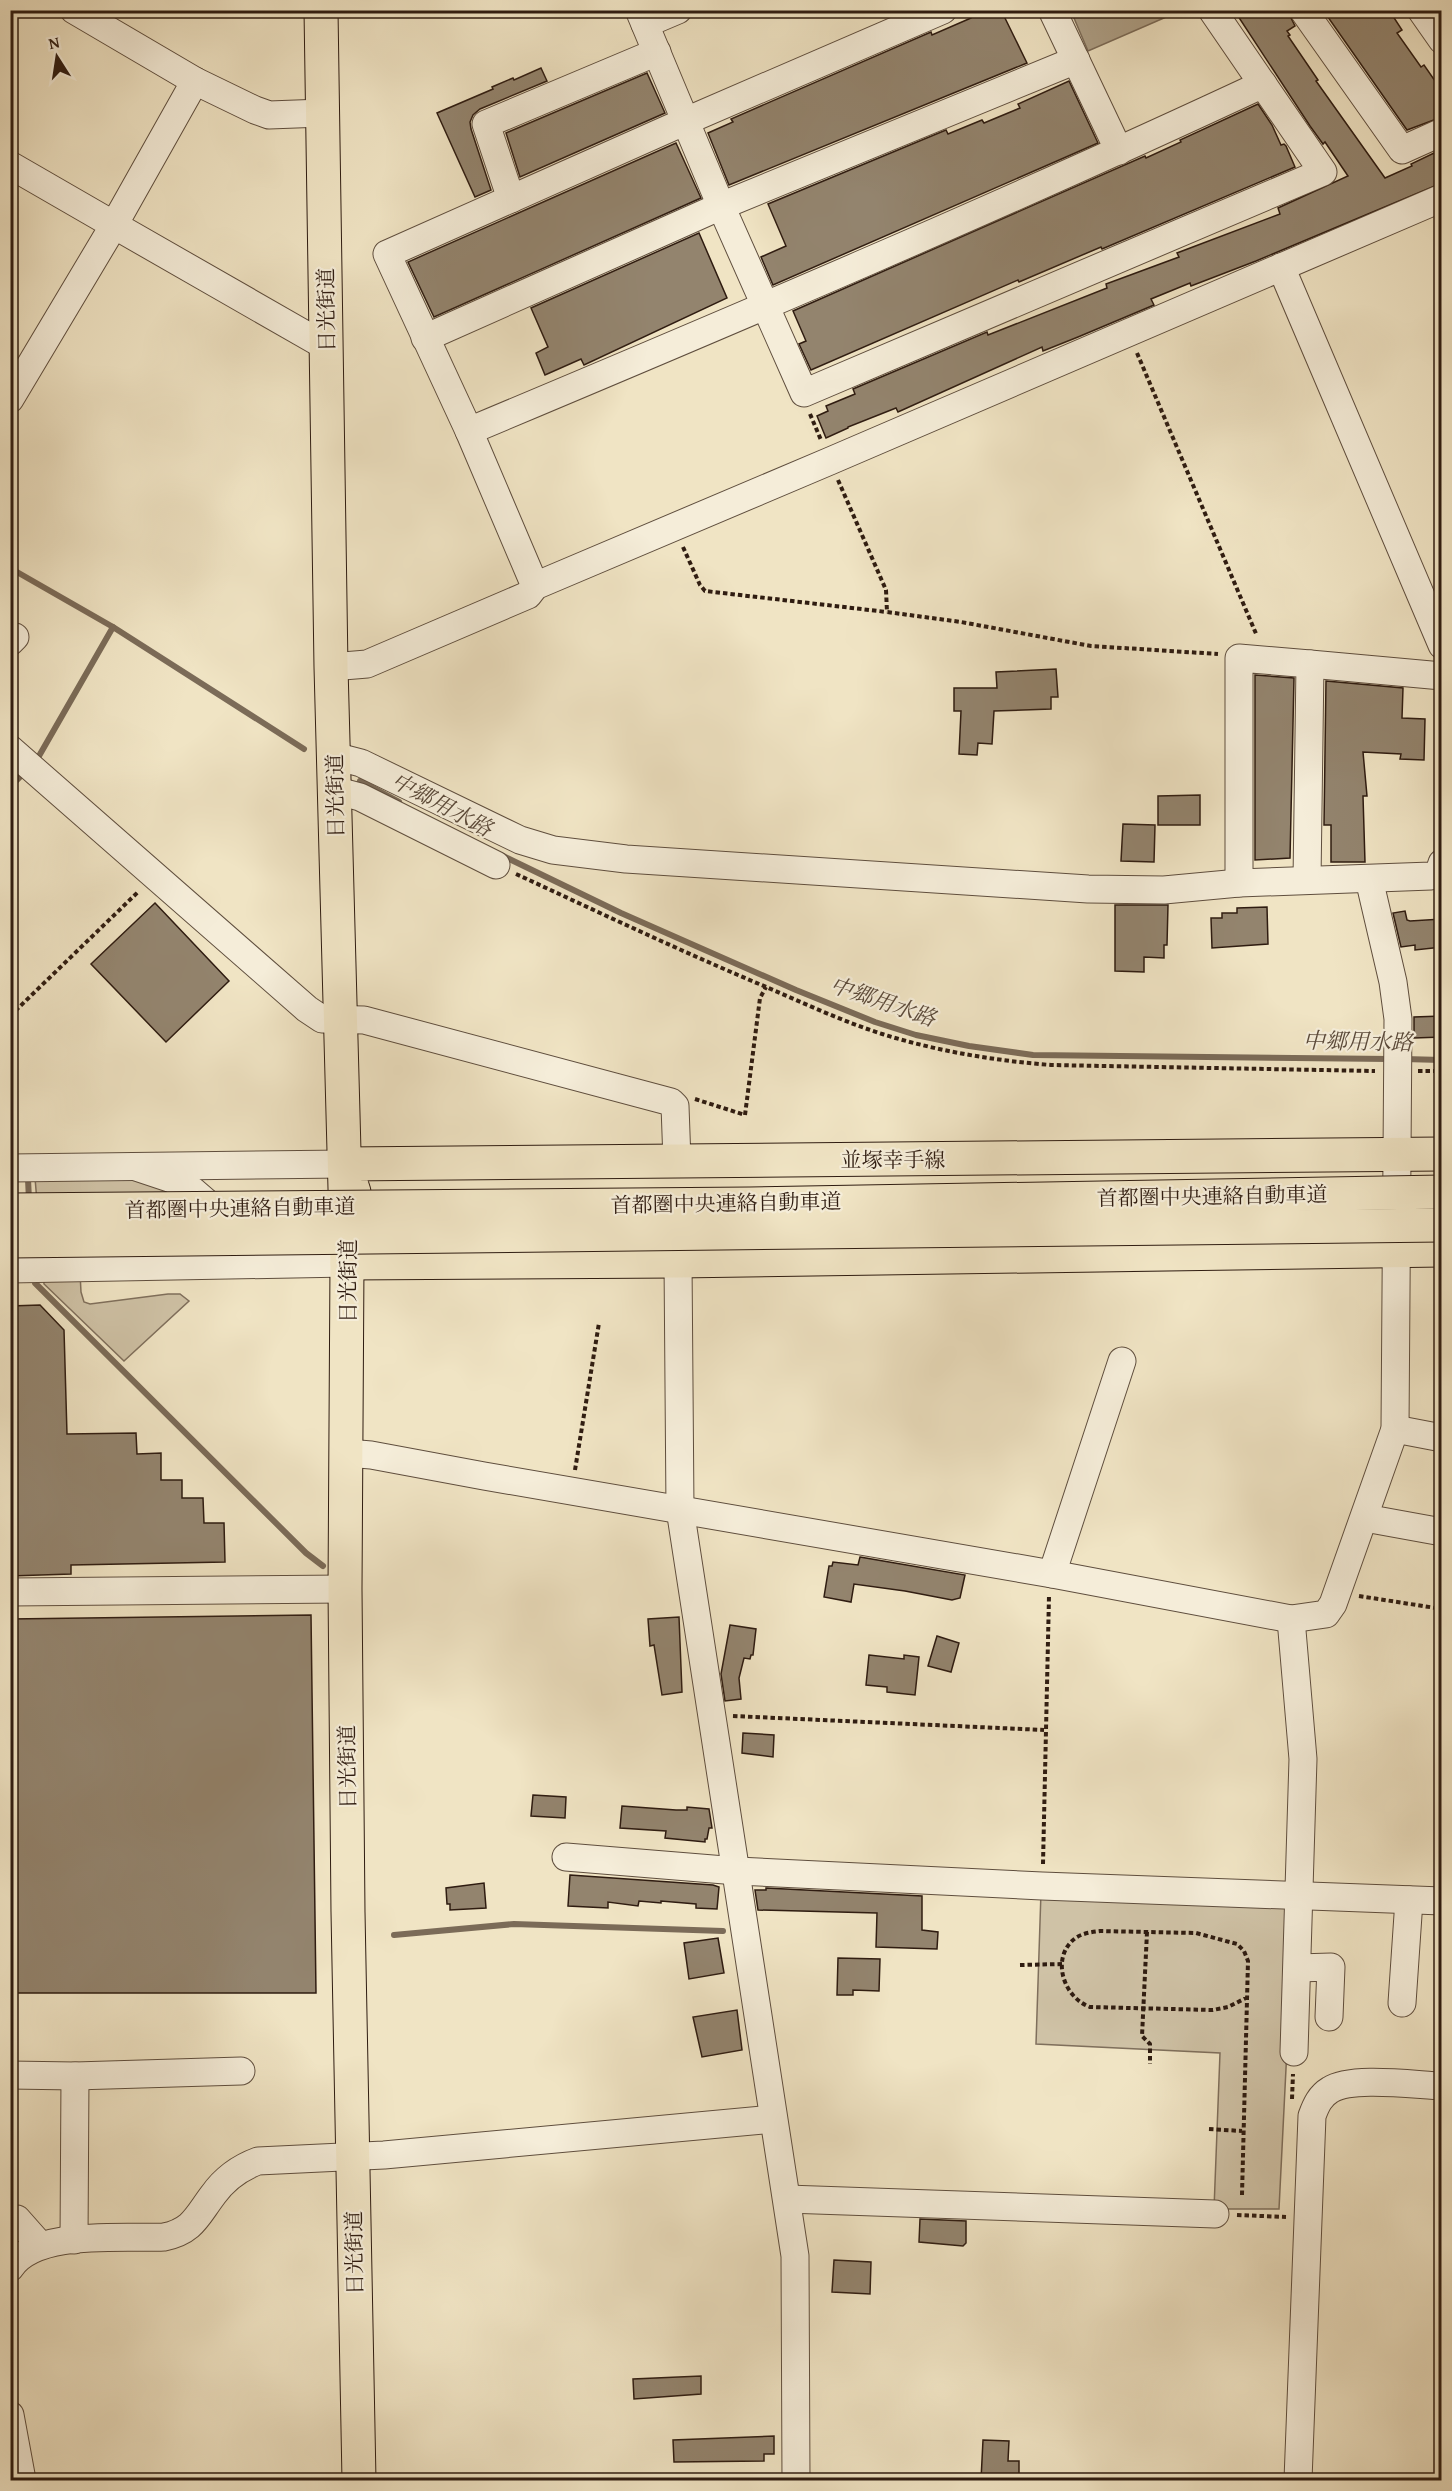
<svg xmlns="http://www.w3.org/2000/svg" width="1452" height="2491" viewBox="0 0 1452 2491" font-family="'Gentium Book Plus','Noto Serif JP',serif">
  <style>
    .green { fill: #cfc2a6; stroke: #7f6f5c; stroke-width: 1.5 }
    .water { fill: #aea087; stroke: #7b6b58; stroke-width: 1.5 }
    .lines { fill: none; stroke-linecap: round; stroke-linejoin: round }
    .stream { stroke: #7b6b58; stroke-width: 6 }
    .building { fill: #93846e; stroke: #2f1c11; stroke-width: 1.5 }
    .minor-casing { stroke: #5f4e3e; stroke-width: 29 }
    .major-casing { stroke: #2f1c11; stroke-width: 35 }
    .highway-casing { stroke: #2f1c11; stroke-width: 35 }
    .path { stroke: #2f1c11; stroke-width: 4; stroke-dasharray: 4.5 3; stroke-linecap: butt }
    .minor { stroke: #f5edd9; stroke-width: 27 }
    .major { stroke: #f0e4c4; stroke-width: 33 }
    .highway { stroke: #f0e4c4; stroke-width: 33 }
    .highway-bridge-casing { stroke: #2f1c11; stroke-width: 35; stroke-linecap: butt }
    .highway-bridge { stroke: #f0e4c4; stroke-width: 33 }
    .labels { text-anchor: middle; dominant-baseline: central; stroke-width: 4.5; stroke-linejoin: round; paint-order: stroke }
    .street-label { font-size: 21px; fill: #2f1c11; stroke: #f5edd9 }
    .water-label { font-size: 22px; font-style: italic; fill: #5b4a3a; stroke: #f5edd9 }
  </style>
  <rect width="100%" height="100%" fill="#f0e4c4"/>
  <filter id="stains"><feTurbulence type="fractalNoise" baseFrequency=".00333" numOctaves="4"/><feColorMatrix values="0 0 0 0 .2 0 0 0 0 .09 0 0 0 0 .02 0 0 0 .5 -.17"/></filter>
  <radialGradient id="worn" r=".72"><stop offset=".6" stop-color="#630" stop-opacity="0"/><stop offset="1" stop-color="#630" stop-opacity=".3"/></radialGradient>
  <g class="green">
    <path d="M35,1178H135L185,1196L79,1254L81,1292L84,1302L90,1304L168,1294H180L189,1301L124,1361L44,1284Z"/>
    <path d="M1041,1892L1294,1908L1279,2209H1214L1220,2053L1036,2044Z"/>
  </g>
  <path class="water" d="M1071,11H1180L1088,51Z"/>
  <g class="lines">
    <g class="stream">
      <path d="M10,568L113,627L304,749"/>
      <path d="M39,756L113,627"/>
      <path d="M360,781L399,802"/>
      <path d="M10,787L24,773"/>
      <path d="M501,855L621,913L796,990L875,1022L916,1035L969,1046L1033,1055L1390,1059"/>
      <path d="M1404,1059L1442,1060"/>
      <path d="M23,1179H28L29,1200"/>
      <path d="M34,1276L35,1283L306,1553L323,1566"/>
      <path d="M394,1935L514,1924L723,1931"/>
    </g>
  </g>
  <g class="building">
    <path d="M979,10H1001L1027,63L729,185L708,133L733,122L731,119L931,32L932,35L971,18L970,14Z"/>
    <path d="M1234,10H1287L1295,26L1287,31L1290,35L1288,36L1318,80L1316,81L1385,178L1412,166L1411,164L1434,153L1442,171V183L1256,261L1191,286L1190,283L1151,299L1154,305L1078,337L1043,351L1042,347L898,412L896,408L848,427V428L826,438L817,416L828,411L826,406L855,394L853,389L987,332L988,335L1107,288L1106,284L1179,257L1177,253L1280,214L1278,208L1348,176L1325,142L1323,144L1310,126Z"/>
    <path d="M1323,10H1389L1402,30L1397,33L1421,67L1424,65L1442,91V117L1407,130Z"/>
    <path d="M541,68L547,81L480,109L473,115L470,122L471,129L491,190L475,197L437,113L493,89L492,87L513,78L514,80Z"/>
    <path d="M647,73L665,113L520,177L506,133Z"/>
    <path d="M1069,81L1098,143L773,285L761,257L786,246L768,204L946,130L948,134L982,120L984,123L1020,108L1018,104Z"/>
    <path d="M1258,104L1272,125L1281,145L1284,144L1286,146L1295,167L1102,249L1101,247L1019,282L1018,280L811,370L799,344L806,341L793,311L1145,156L1146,158L1181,142L1180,140Z"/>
    <path d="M676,143L701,198L434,317L408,262Z"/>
    <path d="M699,233L727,298L584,365L581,359L545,375L536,353L548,347L531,308Z"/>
    <path d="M1056,669L1058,697H1051V709L994,711L992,744L978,743L977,755L959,754L961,711H954V688H997L996,672Z"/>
    <path d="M1255,675L1294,678L1290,858L1255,860Z"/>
    <path d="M1326,681L1403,688L1402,718L1425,719L1424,760L1400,759L1401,754L1363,752L1367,796H1363L1365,862H1331V825H1324Z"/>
    <path d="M1200,795V825H1158V796Z"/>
    <path d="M1123,824L1155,825L1154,862L1121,861Z"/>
    <path d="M155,903L229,981L166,1042L91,964Z"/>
    <path d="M1115,905H1168L1167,945H1164V958L1144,957V972L1115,971Z"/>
    <path d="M1267,907L1268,944L1212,948L1211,918H1222V913H1237V908Z"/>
    <path d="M1405,911L1407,920L1410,921L1442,919V947L1415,950V945L1401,947L1393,913Z"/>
    <path d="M1442,1016V1037L1414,1038V1017Z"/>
    <path d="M40,1305L64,1330L67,1434L136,1433L137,1454L161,1453V1480H182V1498H203L204,1523H224L225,1562L71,1565V1574L10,1576V1306Z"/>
    <path d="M860,1557L965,1575L960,1598L952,1600L905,1591L854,1584L851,1602L824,1597L829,1566H832L833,1562L858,1565Z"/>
    <path d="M311,1615L316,1993H10V1619Z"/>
    <path d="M679,1617L682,1692L662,1695L654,1645L650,1646L648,1619Z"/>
    <path d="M730,1625L756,1629L753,1655H751L750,1659L744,1658L739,1678L741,1699L725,1701L721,1674Z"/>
    <path d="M937,1636L959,1643L951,1672L928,1666Z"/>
    <path d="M869,1655L904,1659V1655L919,1657L915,1695L887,1692V1687L866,1685Z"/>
    <path d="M743,1733L774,1735L773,1757L742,1753Z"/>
    <path d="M533,1795L566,1797L565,1818L531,1816Z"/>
    <path d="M622,1806L676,1810H687V1807L709,1809L712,1828H709L707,1839H705V1842L665,1838L666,1831L620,1828Z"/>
    <path d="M570,1875L713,1885L719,1887L717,1909L696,1908V1904L661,1901V1903L639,1901L638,1906L608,1902V1908L568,1906Z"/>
    <path d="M484,1883L486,1908L450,1910V1904H447L446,1888Z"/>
    <path d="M766,1888L922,1896V1930L938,1932L937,1949L876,1947L877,1913L758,1910L755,1890H766Z"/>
    <path d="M718,1938L724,1973L689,1979L684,1943Z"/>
    <path d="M838,1958L880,1959L879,1991L853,1990V1995H837Z"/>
    <path d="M737,2010L742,2050L702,2057L693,2017Z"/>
    <path d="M920,2219L966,2221V2243L963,2246L919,2242Z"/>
    <path d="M834,2260L871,2262L870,2294L832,2292Z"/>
    <path d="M701,2376V2394L634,2399L633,2379Z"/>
    <path d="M774,2436V2454H764V2461L674,2462L673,2440Z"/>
    <path d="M983,2440L1009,2441L1008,2461H1019V2481L981,2480Z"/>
  </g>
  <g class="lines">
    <defs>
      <g id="minor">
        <path d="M74,10L195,81L255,110L269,115L323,113"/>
        <path d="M639,10L721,206L804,393L1323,172L1212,10"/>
        <path d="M1052,10L1119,151"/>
        <path d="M1303,10L1402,150L1442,132"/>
        <path d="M1421,10L1442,40"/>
        <path d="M645,24L678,10"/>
        <path d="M195,81L114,225L327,347"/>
        <path d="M10,165L114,225L10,399"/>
        <path d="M511,199L486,124L657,52"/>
        <path d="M1281,267L1442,645"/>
        <path d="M425,338L721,206L1076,60"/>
        <path d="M469,431C736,319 1002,206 1263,84"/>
        <path d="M535,586L469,431L387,254L686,121L943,10"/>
        <path d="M10,642L15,637"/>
        <path d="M1310,664L1442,676"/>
        <path d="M331,667L367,664L528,595L535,586L830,461L1442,198"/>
        <path d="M10,749L307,1009L322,1019L364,1020L671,1102L675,1106L677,1161"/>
        <path d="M334,756L361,763L520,840L553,850L626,859L1088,889L1164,890L1239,883L1431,876L1439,872L1442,863"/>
        <path d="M334,790L360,797L496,865"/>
        <path d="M1239,883V658L1310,664L1307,880"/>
        <path d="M136,1167L172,1179L193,1191L222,1216"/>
        <path d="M10,1168L345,1164"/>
        <path d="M678,1261L680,1509L795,2256L796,2480"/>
        <path d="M10,1269L347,1263L337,1245"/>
        <path d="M1395,1429L1442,1438"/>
        <path d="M347,1453L371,1455L484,1476L1052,1574L1291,1619L1326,1614L1333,1604L1395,1429L1398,1019L1393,982L1369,879"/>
        <path d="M1365,1518L1442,1532"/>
        <path d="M1052,1574L1122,1361"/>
        <path d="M10,1592L345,1589"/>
        <path d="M1291,1619L1303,1759L1294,2052"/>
        <path d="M566,1857L737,1871L1042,1886L1442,1901"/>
        <path d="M1298,1968L1331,1967L1329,2017"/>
        <path d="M1402,2003L1409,1900"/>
        <path d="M10,2075L75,2076L241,2071"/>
        <path d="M787,2199L1215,2214"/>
        <path d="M10,2219H17L40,2245"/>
        <path d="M74,2240L75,2076"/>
        <path d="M10,2268C35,2229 122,2239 164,2237C193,2231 197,2216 213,2195C225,2178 239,2168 258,2161L384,2155L773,2119"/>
        <path d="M10,2415L22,2480"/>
        <path d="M1298,2480L1312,2116C1316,2105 1320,2096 1330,2090C1351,2076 1415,2085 1442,2086"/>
      </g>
      <g id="major">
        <path d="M354,1192L345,1164L1442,1154"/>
        <path d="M486,1229C492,1234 498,1241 504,1245C524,1258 564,1258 588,1261"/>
        <path d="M347,1263L678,1261L1442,1250"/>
      </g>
      <path id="highway" d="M321,10L331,667L347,1263L345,1589L348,1912L359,2480"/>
    </defs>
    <use href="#minor" class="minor-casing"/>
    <use href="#major" class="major-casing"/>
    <use href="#highway" class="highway-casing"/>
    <g class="path">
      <path d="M1137,353L1257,636"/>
      <path d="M810,414L821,440"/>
      <path d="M838,480L886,590L887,612L961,622L1091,646L1218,654"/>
      <path d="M683,547L700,585L705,591L887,612"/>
      <path d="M516,874C594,910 672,947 752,981C800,1001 848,1025 899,1039C949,1053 999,1061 1051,1065L1375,1071"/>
      <path d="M10,1016L139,891"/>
      <path d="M1418,1071H1442"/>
      <path d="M695,1099L745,1115L760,998L766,987"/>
      <path d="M575,1470L599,1323"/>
      <path d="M1359,1596L1442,1609"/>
      <path d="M733,1716L1044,1730"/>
      <path d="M1043,1864L1049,1596"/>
      <path d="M1147,1932L1142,2036L1150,2044V2064"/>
      <path d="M1020,1965L1063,1964"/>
      <path d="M1292,2099L1293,2074"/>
      <path d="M1209,2129L1242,2131"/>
      <path d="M1242,2195L1248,1961L1244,1951L1237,1944L1196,1933L1100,1931C1092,1932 1084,1933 1077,1937C1050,1955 1062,1997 1090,2007L1213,2010L1228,2007L1248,1997"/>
      <path d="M1237,2215L1286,2217"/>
    </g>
    <use href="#minor" class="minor"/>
    <use href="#major" class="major"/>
    <use href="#highway" class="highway"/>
    <defs>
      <g id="highway-bridge">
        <path d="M10,1210L750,1204L1442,1192"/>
        <path d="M10,1241L1442,1225"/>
      </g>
    </defs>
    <use href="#highway-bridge" class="highway-bridge-casing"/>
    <use href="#highway-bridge" class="highway-bridge"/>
  </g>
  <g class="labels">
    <g class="street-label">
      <text transform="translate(326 310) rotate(-91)">日光街道</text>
      <text transform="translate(335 796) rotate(-91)">日光街道</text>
      <text x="893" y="1159">並塚幸手線</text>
      <text transform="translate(1212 1196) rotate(-1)">首都圏中央連絡自動車道</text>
      <text transform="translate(726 1203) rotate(-1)">首都圏中央連絡自動車道</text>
      <text transform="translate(240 1208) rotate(-1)">首都圏中央連絡自動車道</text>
      <text transform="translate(347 1281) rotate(-90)">日光街道</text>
      <text transform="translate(347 1767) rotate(-91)">日光街道</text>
      <text transform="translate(354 2253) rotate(-91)">日光街道</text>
    </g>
    <g class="water-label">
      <text transform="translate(442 804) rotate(28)">中郷用水路</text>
      <text transform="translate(883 1001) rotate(19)">中郷用水路</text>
      <text transform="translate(1358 1041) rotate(1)">中郷用水路</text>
    </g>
  </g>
  <rect width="1452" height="2491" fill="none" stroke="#f0e4c4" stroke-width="36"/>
  <rect x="12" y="12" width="1428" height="2467" fill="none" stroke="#2f1c11" stroke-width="3"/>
  <rect x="18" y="18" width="1416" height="2455" fill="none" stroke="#2f1c11" stroke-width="1.5"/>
  <g transform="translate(57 57) rotate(348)" stroke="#f5edd9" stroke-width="4.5" paint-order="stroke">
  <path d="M0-4.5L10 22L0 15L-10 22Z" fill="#2f1c11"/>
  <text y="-9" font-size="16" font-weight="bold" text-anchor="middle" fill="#2f1c11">N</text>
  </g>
  <rect width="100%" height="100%" filter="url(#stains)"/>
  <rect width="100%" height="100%" fill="url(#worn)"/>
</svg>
